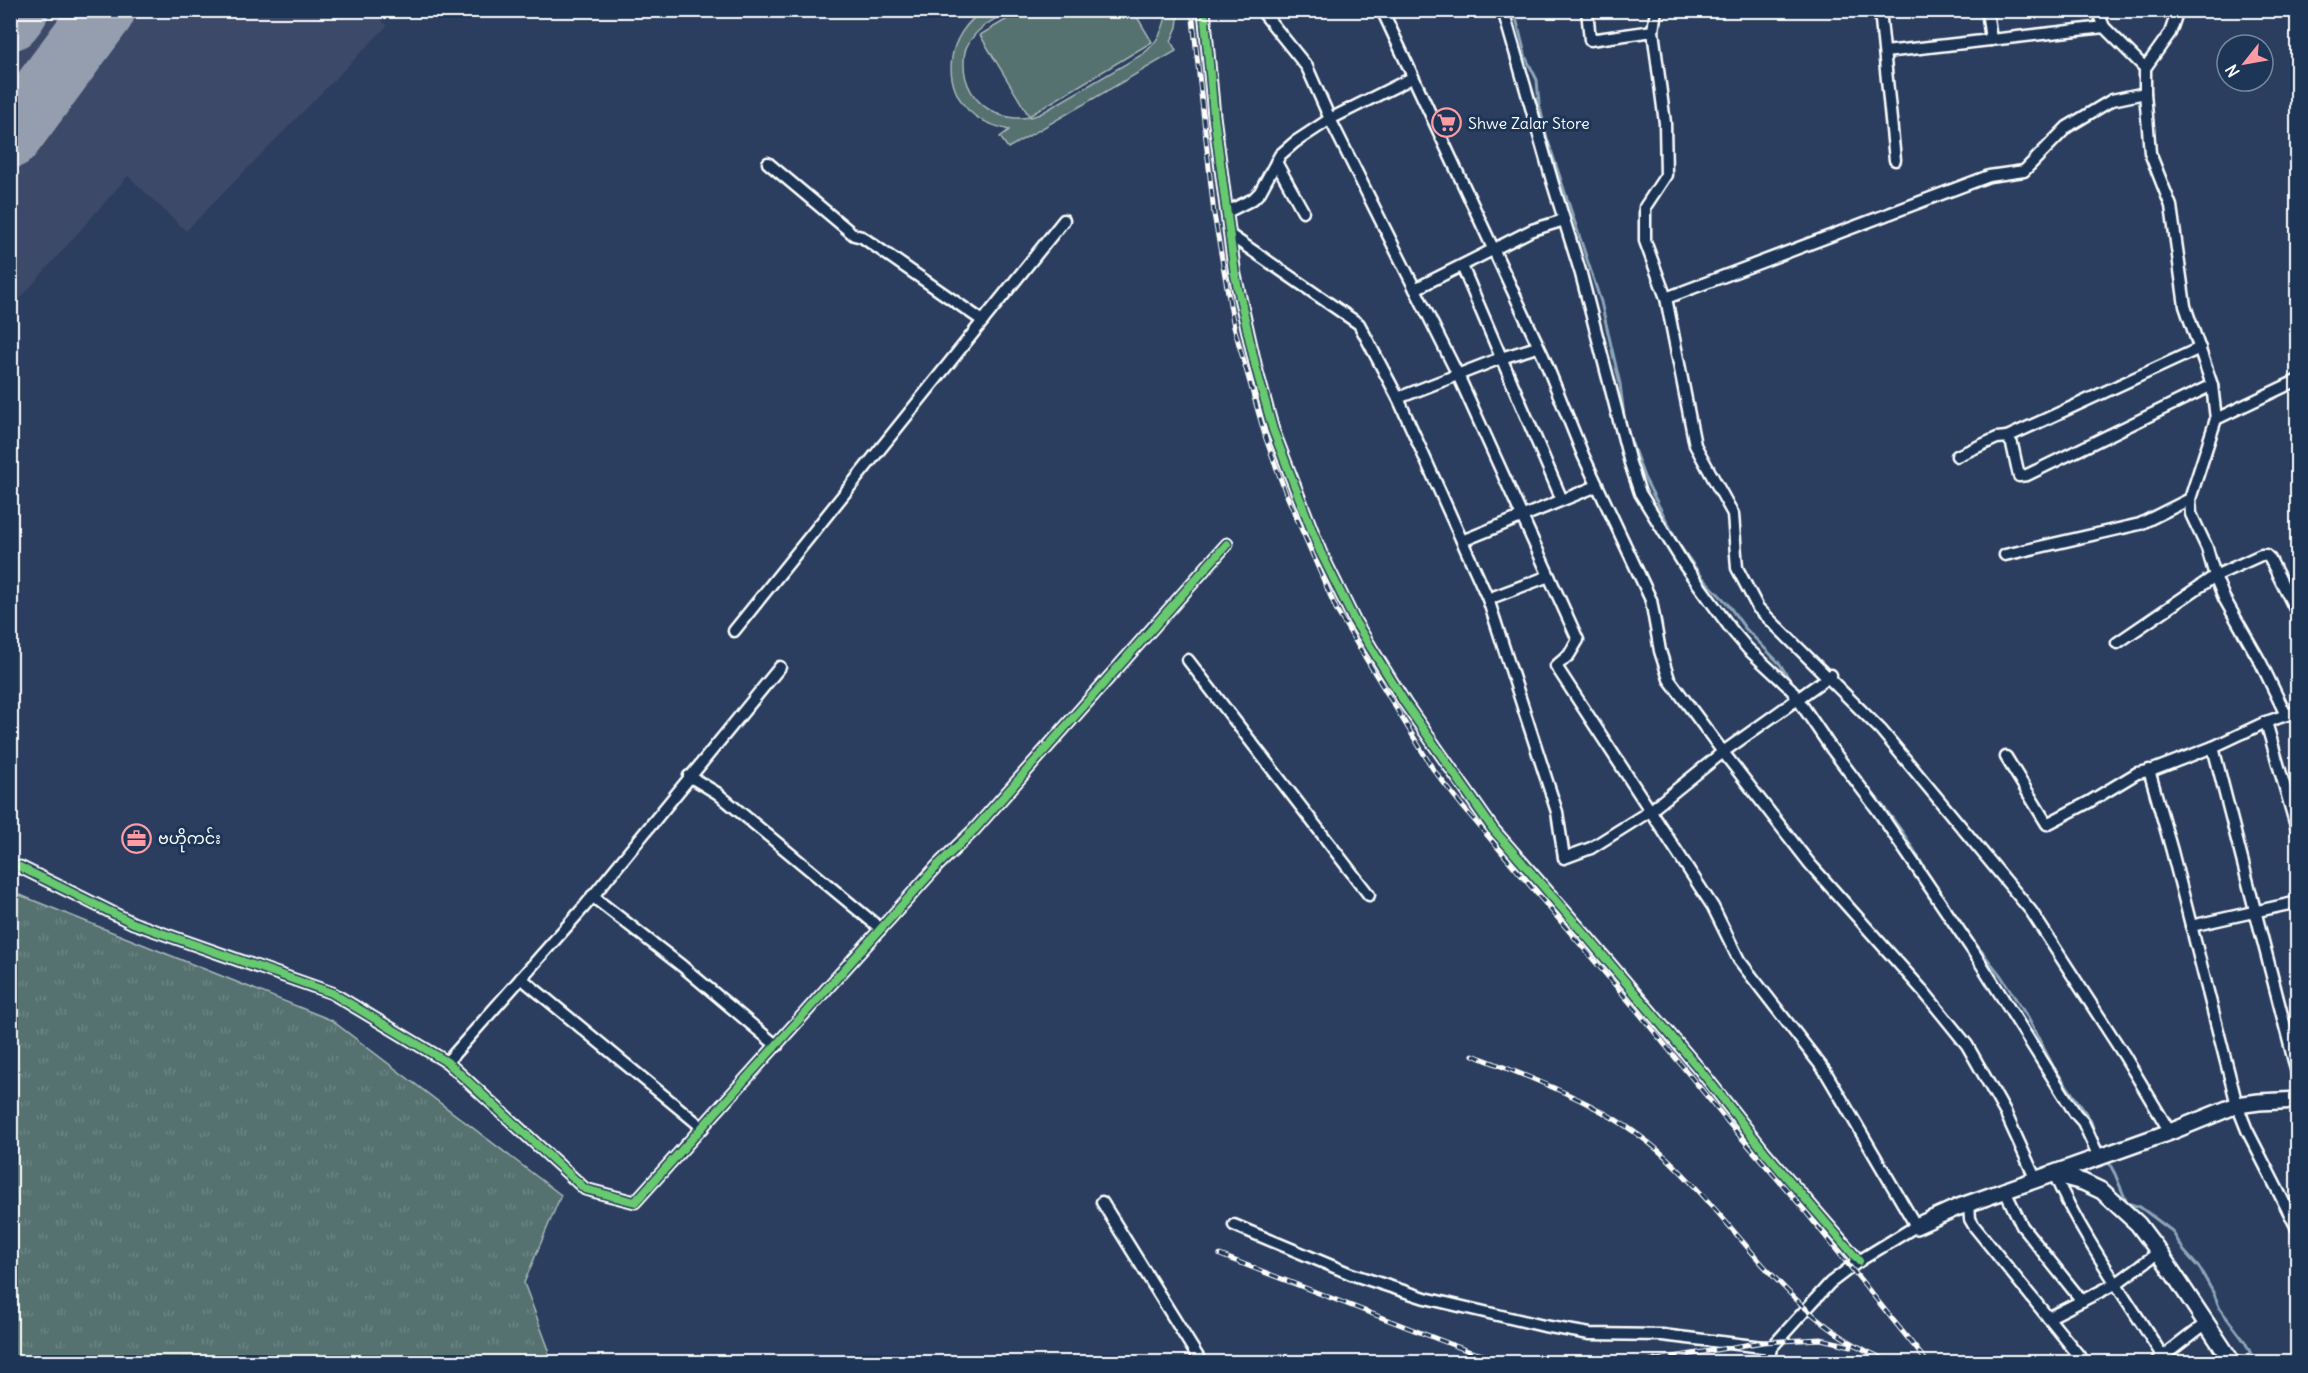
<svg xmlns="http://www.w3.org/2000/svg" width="2308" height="1373" viewBox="0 0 2308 1373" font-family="Delius,'Noto Sans Myanmar',sans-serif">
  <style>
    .built { fill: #3c4869 }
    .grass { fill: url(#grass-tufts); stroke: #aab8b8; stroke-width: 1.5 }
    .pitch { fill: #547170; stroke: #aab8b8; stroke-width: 1.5 }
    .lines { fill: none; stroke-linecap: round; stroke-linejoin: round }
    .stream { stroke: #8da5b8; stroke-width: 3 }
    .runway { stroke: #959eaf; stroke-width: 63 }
    .street-casing { stroke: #fff; stroke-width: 15 }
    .secondary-casing { stroke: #fff; stroke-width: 20 }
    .street { stroke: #1d3557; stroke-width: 10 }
    .secondary { stroke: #1d3557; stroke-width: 15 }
    .rail-casing { stroke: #fff; stroke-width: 5 }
    .rail { stroke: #1d3557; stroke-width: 3; stroke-dasharray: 9; stroke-linecap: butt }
    .cycleway-casing { stroke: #1d3557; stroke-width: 11 }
    .cycleway { stroke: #67ca6e; stroke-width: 8 }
    .labels { text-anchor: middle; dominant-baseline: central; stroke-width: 6; stroke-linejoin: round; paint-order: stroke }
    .poi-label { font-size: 16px; fill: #fff; stroke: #1d3557; text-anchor: start }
  </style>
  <defs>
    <pattern id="grass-tufts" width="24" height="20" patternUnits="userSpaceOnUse" patternTransform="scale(1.5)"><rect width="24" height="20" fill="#547170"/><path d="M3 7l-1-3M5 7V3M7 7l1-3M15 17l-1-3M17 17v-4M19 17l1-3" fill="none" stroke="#6e8685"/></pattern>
  </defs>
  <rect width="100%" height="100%" fill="#2b3e5f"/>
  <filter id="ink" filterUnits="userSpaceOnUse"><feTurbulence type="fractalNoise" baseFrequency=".0167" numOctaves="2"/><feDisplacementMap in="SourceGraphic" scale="12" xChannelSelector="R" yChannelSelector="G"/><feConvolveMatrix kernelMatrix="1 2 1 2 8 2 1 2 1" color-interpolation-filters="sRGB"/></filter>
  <g filter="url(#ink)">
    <path class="built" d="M373,11L387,26L186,231L128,176L11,309V11Z"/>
    <path class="grass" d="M10,891L331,1020L561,1195L524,1283L549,1350L545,1362H11Z"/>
    <g class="pitch">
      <path d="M985,10L1009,11C993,20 976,28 967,46C964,51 964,58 964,64C964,104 1004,128 1040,114L1143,54C1158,42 1164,29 1167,11H1179L1177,27L1171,41L1176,51L1008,148L1000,137L1009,130C998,127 984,123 975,116C938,87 946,33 985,10Z"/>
      <path d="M1133,10L1152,42L1029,116L980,35L1021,11Z"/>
    </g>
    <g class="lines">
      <g class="stream">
        <path d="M1514,10L1526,58L1537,80L1539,103L1547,138L1601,302L1620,384L1625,424"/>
        <path d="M1627,430L1644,477L1679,545L1702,577L1726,602L1745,628L1780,664L1793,685"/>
        <path d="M1824,730L1859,778"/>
        <path d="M1865,785C1892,815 1913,845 1931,880"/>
        <path d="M1967,933L2001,976L2028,1018L2053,1066L2090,1119L2100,1147"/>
        <path d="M2107,1159L2115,1174L2127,1203L2140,1207L2172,1231L2184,1251L2200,1269L2214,1294L2220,1309L2245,1342L2255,1362"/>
      </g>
      <g class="runway">
        <path d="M10,19L17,10"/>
        <path d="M10,137L104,10"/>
      </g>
      <defs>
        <g id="street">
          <path d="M1204,10L1214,116L1235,275L1256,368L1273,430L1320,551L1354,620L1405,703L1493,829L1589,939L1701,1071L1764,1151L1859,1261"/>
          <path d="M1261,10L1307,67L1330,119L1458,375L1578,640L1569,655L1556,666L1713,907L1739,960L1825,1071L1916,1226L1859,1261L1830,1283L1771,1348L1768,1362"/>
          <path d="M1382,10L1544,358L1583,455L1651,600L1660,651L1669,679L1723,752L1810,864L1924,992L1967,1045L2006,1114L2036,1180"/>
          <path d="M1503,10L1553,184L1581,274L1630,463L1640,493L1685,566L1731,629L1748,649L1791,689L1831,748L1877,809L1973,951L2075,1113L2083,1122L2099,1157"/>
          <path d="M1587,10L1590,40L1653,31"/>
          <path d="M1656,10L1653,31L1665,123L1666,175L1645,207V241L1666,298L1695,445L1733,514L1737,568L1758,608L1881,730L2031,911L2124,1055L2170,1132"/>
          <path d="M1880,10L1895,160"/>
          <path d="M1987,10L1991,40"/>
          <path d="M2097,10L2104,27L2145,68"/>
          <path d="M2178,10L2170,33L2145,68V93L2150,153L2171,206L2185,306L2212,385L2216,419L2190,499L2191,514L2207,548L2215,576L2224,598L2261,663L2286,715"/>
          <path d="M1885,52L2104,27"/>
          <path d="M1276,162L1303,211"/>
          <path d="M768,163L854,235L862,237L983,321"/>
          <path d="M1227,212L1253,199L1260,192L1280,155L1295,142L1330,119L1412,78"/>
          <path d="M1230,235L1359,324L1398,398L1488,599L1557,812L1564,858L1591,848L1650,811L1723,752L1831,675"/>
          <path d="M1462,266L1562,500"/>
          <path d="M1415,289L1532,230L1564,220"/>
          <path d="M1666,298L1989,176L2024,171L2067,127L2112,100L2145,93"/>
          <path d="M1398,398L1501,358L1537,347"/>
          <path d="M2216,419L2298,380"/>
          <path d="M2007,437L2200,348"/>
          <path d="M1957,456L1997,438L2007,437L2012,444L2019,476L2027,475L2212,385"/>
          <path d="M1462,541L1597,486"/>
          <path d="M2005,555L2140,524L2190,499"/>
          <path d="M1488,599L1549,576"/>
          <path d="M734,631L1064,220"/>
          <path d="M2117,643L2215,576L2261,555H2266L2270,559L2298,615"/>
          <path d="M1188,660L1369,895"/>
          <path d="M2266,722L2298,833"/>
          <path d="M2213,747L2298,1077"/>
          <path d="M2006,757L2047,824L2089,802L2137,773L2153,770L2213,747L2266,722L2298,711"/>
          <path d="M2149,770L2172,851L2237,1105L2247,1130L2298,1230"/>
          <path d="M689,776L717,793L881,929"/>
          <path d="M20,867L133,923L332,993L447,1062L585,1189L635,1202L939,864L974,830L1227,544"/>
          <path d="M592,896L682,966L777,1046"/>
          <path d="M2191,926L2298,902"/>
          <path d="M521,978L703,1128"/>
          <path d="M447,1062L584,907L780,667"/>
          <path d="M2054,1174C2083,1239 2126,1297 2163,1357"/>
          <path d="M2005,1191L2022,1226L2082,1301"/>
          <path d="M1102,1202L1201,1362"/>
          <path d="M1969,1204L1970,1219L1974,1226L2084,1362"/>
          <path d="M1234,1225L1351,1274L1425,1298L1544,1326L1590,1334L1662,1335L1771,1348"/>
          <path d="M2048,1318L2117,1283L2159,1252"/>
          <path d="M2156,1362L2205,1324"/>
        </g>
        <g id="secondary">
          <path d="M2054,1174L2083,1182L2102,1191L2138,1224L2159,1252L2232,1362"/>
          <path d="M1916,1226L1956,1208L2170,1132L2237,1105L2259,1102L2298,1100"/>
        </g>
      </defs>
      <use href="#street" class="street-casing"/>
      <use href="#secondary" class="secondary-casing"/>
      <use href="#street" class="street"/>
      <use href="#secondary" class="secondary"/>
      <defs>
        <g id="rail">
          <path d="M1192,10L1214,214L1234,327L1266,439L1285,491L1337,611L1433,769L1463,807L1638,1012L1727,1121L1801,1206L1927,1362"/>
          <path d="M1473,1055C1547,1084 1622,1111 1678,1169C1746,1237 1798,1328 1892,1362"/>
          <path d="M1220,1255L1471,1352L1511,1362"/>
          <path d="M1644,1362L1763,1342L1821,1339L1851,1346"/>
        </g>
      </defs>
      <use href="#rail" class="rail-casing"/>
      <use href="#rail" class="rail"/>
      <defs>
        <g id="cycleway">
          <path d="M1204,10L1214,116L1235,275L1256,368L1273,430L1320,551L1354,620L1405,703L1493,829L1589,939L1701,1071L1764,1151L1859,1261"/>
          <path d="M20,867L133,923L332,993L447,1062L585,1189L635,1202L939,864L974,830L1227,544"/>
        </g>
      </defs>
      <use href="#cycleway" class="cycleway-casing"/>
      <use href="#cycleway" class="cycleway"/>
    </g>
  </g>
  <defs>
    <symbol id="supermarket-ring" viewBox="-11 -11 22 22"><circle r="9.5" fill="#1d3557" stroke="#ff9aa2" stroke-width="1.5"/><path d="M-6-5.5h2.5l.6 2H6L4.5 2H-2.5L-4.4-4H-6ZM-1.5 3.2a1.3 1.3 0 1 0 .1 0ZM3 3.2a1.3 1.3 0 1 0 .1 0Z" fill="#ff9aa2"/></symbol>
    <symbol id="office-ring" viewBox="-11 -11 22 22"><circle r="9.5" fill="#1d3557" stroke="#ff9aa2" stroke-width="1.5"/><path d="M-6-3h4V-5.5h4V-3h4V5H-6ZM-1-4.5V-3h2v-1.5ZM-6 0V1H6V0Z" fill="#ff9aa2"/></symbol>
  </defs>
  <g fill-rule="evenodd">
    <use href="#supermarket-ring" x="1430" y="106" width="33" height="33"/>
    <use href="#office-ring" x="120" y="822" width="33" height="33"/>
  </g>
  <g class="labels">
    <g class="poi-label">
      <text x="1468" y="123">Shwe Zalar Store</text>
      <text x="158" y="838">ဗဟိုကင်း</text>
    </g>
  </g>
  <rect width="2308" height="1373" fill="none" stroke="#1d3557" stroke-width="36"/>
  <rect x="18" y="18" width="2272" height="1337" fill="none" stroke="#fff" stroke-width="2" filter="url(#ink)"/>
  <g transform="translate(2245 63) rotate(239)"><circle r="28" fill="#1d3557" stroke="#77869a" stroke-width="1.5"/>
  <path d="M0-4.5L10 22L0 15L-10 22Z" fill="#ff9aa2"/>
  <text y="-9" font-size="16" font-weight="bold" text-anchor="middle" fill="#ffffff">N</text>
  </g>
</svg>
